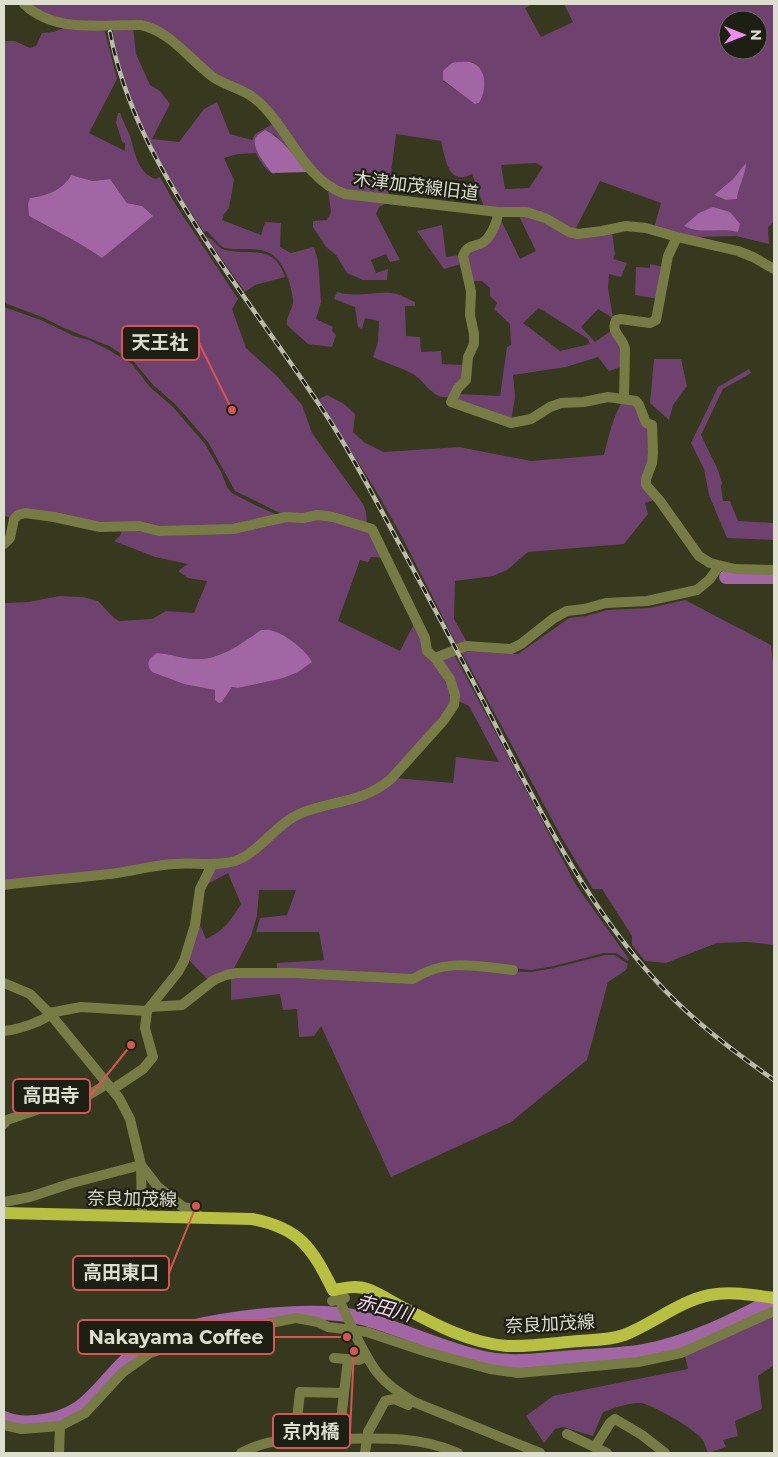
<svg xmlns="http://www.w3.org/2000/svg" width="778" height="1457" viewBox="0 0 778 1457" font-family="Montserrat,'Noto Sans JP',sans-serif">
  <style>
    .green { fill: #6e416e; fill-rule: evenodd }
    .water { fill: #a366a4 }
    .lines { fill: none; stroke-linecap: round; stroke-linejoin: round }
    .river { stroke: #a366a4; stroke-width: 14 }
    .minor { stroke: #777c44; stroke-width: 10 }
    .major { stroke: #b7c040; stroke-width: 12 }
    .rail-casing { stroke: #b9bca8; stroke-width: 4.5 }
    .rail { stroke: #1e1f13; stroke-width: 2.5; stroke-dasharray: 8; stroke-linecap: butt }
    .minor-bridge { stroke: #777c44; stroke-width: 10 }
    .labels { text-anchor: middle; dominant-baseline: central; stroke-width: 4.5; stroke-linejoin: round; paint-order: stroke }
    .street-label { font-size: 18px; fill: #dcdfce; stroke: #1e1f13 }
    .water-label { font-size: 19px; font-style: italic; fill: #fad8f9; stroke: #1e1f13 }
    .leader { fill: none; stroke: #d85652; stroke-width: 2 }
    .callout-dot { fill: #d85652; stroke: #1e1f13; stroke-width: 2 }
    .callout { fill: #1e1f13; stroke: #d85652; stroke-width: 2 }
    .callout-label { font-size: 19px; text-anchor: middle; font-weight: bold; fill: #dcdfce }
  </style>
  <rect width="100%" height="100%" fill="#36391d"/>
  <g class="green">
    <path d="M27,4H532L525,8L541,37L573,22L564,4H774V222L768,227L769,244L736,236L695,237L654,228L661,203L600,181L575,230L546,216L484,207L472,174C448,187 445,157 441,141L396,134L388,197L345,191L322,179L274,115L213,74L165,31L60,21ZM728,20H758V50H728ZM472,62L480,69L479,103L477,104L443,81ZM536,163L543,167L529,188L505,189L501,165ZM746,164L739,184L737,199L726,200L714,195L733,179Z"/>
    <path d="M112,27H133L136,54L150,85L160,91L170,104L152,139L179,142L204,109L217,102L230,134L252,140L255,134L273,124L307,172L289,150L274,134L258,152L266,165L276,175C266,172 261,162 256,153L238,154L224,158L234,180L229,208L224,214L222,220L261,235L265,222L281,223L280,247L291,253L314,247L318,261L321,302L316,319L333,327L332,331L336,335L332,347L308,344L287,325C285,317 294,309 293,299C290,280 282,253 260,250C248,248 236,250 224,248L220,245L207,231L204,232C162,170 124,102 112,27Z"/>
    <path d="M64,28H104L117,79L89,133L125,151V143L122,142L116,122L118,113H120C123,121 127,129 130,136C135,152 137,173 156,179L160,177L174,202L238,299L232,309L246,348L277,376L302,405L312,433L363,504L366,512L367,525L284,515L235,491L208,442L176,405L153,385L134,362L109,346L64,328L42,317L7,304L4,301V41H15L30,48L36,46L42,33L53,32ZM71,175L93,181L110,179L127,203L142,206L102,258C79,242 54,230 29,216L30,198C46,196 63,190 71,175Z"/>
    <path d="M328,190L387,203L379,207L376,214L400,260L390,262L386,254L371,260L376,273L388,269L387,280H363L347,273L336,255L326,247L313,227V221L327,220L331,212Z"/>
    <path d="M519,216L533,217L564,233L612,232L615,254L613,259L627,263L621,277L609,274L608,288L613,318L598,309L581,327L595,342L612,330L618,339L624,366L609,371L598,357L566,367L513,375L515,397L511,421L457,399L458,394L500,396L507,347L511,345L510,324L494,309L497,303L490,296V288L482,281H472L466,257L501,220L520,259L536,251ZM539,308L588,339L590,344L560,351L523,323Z"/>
    <path d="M442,225L446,257L461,255V264L444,269L417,231Z"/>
    <path d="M206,237C214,238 217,248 225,250C251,256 274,243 285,277L255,285L245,292Z"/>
    <path d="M650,264L663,267L659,299L635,295L636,267L650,268Z"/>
    <path d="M337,292C356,298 373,291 392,293C400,294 408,299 415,302V306H405L406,336L420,337L421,352L441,351L442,364L465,365L464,377L448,397C432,399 425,381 413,374C400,367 386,363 373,357L378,342L379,321L365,318L362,329L358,327L355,307L334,299Z"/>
    <path d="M4,307L41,320L74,336L89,340L107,349L132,364L150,387L173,407L205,444L221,472L227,487L232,493L255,505L280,516L232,527L167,529L114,525L64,516L12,518L4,516Z"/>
    <path d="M654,359H681L687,386L673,405L669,420L650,403Z"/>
    <path d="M749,369L751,373L723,389L701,435L718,470L722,483L721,486L723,501H730L738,521L774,523V540L727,538L709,495L704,469L691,443L718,387Z"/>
    <path d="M327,395L344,404L355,414L353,432L365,443L384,452L459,447L531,461L604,455C609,435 613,417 623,400H630L651,427L650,455L644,477L654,500L645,503L648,514L624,544L528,552L507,570L493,576L455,581L454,619L468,644L457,645L400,533L376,491L319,399Z"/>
    <path d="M318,517L371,531L384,558L371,557L368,562L360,560L338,621L400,651L415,622L450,691L449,706L389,779L280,825L232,861L4,883V603L29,602L59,596L83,597L98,601L112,616L119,621L152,619L166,611L194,613L207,581L188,578L178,571L188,564L155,557L114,541L120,536L122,530L159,533L284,519ZM261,630L309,665H306L298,672L238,688L232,687L222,702L215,700V690L157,653C172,654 186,660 200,659C223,658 243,642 261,630Z"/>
    <path d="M685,600L771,645L774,670V945L748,942L717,943L666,963L645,961L632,945V936L602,889H593L563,840L461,651L518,654L569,618L586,616L607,610L649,608Z"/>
    <path d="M454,654L576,885L629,959L628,961L616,953H604L554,966L531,970L479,965L414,977L277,970V963L324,960L319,932H256L260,918L287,915L296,890H259L257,916L251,936L232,972L209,981L187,958L198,920L206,939C224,931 231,920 241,904L228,873L202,887L213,867L233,864L301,817L396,778L453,783L456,757L499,762L469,706L458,701L441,660Z"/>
    <path d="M605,955H615L628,964L626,970L608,982L587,1060L511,1122L391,1177L321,1026L314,1036L299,1037L297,1009L283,1010L280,994L231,1000V976L413,982L435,969L531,972L554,968Z"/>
    <path d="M774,1311V1365L758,1376L762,1409L735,1421L738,1436L723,1440L726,1447L708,1453C706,1449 705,1443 702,1439C695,1429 653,1405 641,1403C629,1402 614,1408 603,1412L593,1436L563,1427L555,1429L544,1443L526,1416L553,1396L688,1369L684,1351Z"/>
  </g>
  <g class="water">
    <path d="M457,62C462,62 469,61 473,63C488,70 486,92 479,103L475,104L443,80V71L452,63Z"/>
    <path d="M265,130C283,139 295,157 307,172L272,173C266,166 250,146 256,137C258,134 262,132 265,130Z"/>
    <path d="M746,163C746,175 738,186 737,199L726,200L714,195L733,179Z"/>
    <path d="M71,175L93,181L110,179L127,203L142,206L153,216L102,258C79,242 54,230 29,216L28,204L30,198C46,196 63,190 71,175Z"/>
    <path d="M713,207L730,212L740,224L738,232C720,227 701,235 684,226L699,213Z"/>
    <path d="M261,630C265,630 269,629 273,631C285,634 307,651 312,662L298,672L283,678L238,688L232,687L222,702L219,703L215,700V690L184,684L152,672C145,664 149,658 157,653C172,654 186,660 200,659C223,658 243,642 261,630Z"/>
  </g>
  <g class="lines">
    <g class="river">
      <path d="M726,577H774"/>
      <path d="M4,1418C14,1423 25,1423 36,1422C82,1418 93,1394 122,1364C140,1346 161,1333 186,1328C233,1317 314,1306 362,1318C403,1329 442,1349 484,1358C510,1364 536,1360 562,1358C589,1355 617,1356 644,1351C690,1342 733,1321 774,1299"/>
    </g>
    <g class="minor">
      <path d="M24,4C55,34 101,24 141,25C165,30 182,50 200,66C205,70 211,77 218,80C235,89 249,91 263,106C291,134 305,180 345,194L498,212H526L545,218L569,232L578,234L602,231L626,226L646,228L677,237L738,251L753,257L774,269"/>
      <path d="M498,212C498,221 490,239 482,243C473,247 467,245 463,256L471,291L470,315L474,334V344L468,357L466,380L458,388L451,402L511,423L531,419L550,407L561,403L584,402L608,397L636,401L639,405L646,423L652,425L653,453L652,463L646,479V485L660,501L699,556L710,563L735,569L774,570"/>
      <path d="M624,399L625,349C623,337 610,333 616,320L620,319L650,323L656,320L668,256L677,237"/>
      <path d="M4,544L10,538L14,519L18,515L25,513L54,517L100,527L139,526L159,531L233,529L286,517L303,518L318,515L333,517L372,529L425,638L427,651L435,658L450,679L455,695L454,705L444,720L391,779C361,804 332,800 299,814C275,825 259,853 235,861C215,867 194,862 174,864C155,865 136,870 117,873C80,878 42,880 4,885"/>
      <path d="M435,658L466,646L511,649L521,644L554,618L567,611L584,609L606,603L647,601L697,590L710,579L719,566"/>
      <path d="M4,983L30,994L51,1015L119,1098L130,1119L141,1165L142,1217"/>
      <path d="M150,1007L178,972L184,961L195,925L200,889L212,865"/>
      <path d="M49,1013L81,1007L147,1011L150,1007L182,1005L214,980L226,975L237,973H293L413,979C446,958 476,966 513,970"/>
      <path d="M4,1031C22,1029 35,1024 51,1015"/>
      <path d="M113,1089L143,1069L153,1057L145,1028L147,1011"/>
      <path d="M4,1124L7,1120L39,1109L61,1107L87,1096L107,1084"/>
      <path d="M141,1165L158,1187L183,1207L192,1209L201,1218"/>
      <path d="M4,1202L30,1197L72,1183L141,1165"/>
      <path d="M332,1301L345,1298"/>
      <path d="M356,1336C373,1370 380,1382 414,1402L540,1453"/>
      <path d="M334,1358L359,1360L366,1357"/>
      <path d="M344,1393L348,1360"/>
      <path d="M4,1425L22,1429L60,1426L85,1413L122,1373L150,1353L197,1337L296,1318L318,1322L328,1327L367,1332L427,1352L490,1369L518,1373L638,1362L681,1353L774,1311"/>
      <path d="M567,1434L607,1453"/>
      <path d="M295,1438L300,1392L344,1393L339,1439"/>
      <path d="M595,1447L610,1423L615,1419L642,1435L665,1453"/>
      <path d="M59,1453L60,1426"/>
      <path d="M241,1453C272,1436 304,1439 338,1439C380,1438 419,1436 458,1453"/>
      <path d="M365,1453L368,1432L385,1401L394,1399L408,1405"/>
    </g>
    <path class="major" d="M4,1213L252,1219C300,1228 312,1248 333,1290C344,1288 356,1285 367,1289C379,1293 392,1302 404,1308C436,1325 470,1343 507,1346C530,1347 555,1343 579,1341C594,1340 610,1340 624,1335C653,1324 679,1301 710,1295C730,1291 754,1295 774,1298"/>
    <defs>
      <path id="rail" d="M110,32C124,106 160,170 200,232C242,297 290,359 332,424C354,459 374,497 394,534C431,602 468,670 503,740C547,825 592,912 658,983C692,1020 733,1051 774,1080"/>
    </defs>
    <use href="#rail" class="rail-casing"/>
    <use href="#rail" class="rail"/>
    <path class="minor-bridge" d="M341,1304L356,1336"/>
  </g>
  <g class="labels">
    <g class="street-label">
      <text transform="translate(416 186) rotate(7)">木津加茂線旧道</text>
      <text transform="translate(132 1199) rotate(1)">奈良加茂線</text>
      <text transform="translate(550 1324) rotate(-3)">奈良加茂線</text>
    </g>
    <g class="water-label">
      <text transform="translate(384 1308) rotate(15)">赤田川</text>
    </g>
  </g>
  <path class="leader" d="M232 410L199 343M131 1045L90 1096M196 1206L169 1273M347 1337L274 1337M354 1351L350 1431"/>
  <g class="callout-dot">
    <circle cx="232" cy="410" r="5"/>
    <circle cx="131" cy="1045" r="5"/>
    <circle cx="196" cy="1206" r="5"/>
    <circle cx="347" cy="1337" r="5"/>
    <circle cx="354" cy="1351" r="5"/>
  </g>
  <g class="callout">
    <rect x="122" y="326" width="77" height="34" rx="5"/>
    <rect x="13" y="1079" width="77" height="34" rx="5"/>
    <rect x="73" y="1256" width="96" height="34" rx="5"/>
    <rect x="78" y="1320" width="196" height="34" rx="5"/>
    <rect x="273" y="1414" width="77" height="34" rx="5"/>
  </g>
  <g class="callout-label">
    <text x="160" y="349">天王社</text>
    <text x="51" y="1102">高田寺</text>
    <text x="121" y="1279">高田東口</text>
    <text x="176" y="1344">Nakayama Coffee</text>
    <text x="311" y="1438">京内橋</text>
  </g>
  <rect width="778" height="1457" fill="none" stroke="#dcdfce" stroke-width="10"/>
  <g transform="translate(743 35) rotate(90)"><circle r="24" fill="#1e1f13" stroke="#6a6c5e"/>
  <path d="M0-4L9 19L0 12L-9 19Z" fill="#f28af3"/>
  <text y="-8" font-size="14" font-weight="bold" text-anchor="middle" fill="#dcdfce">N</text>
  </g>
</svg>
